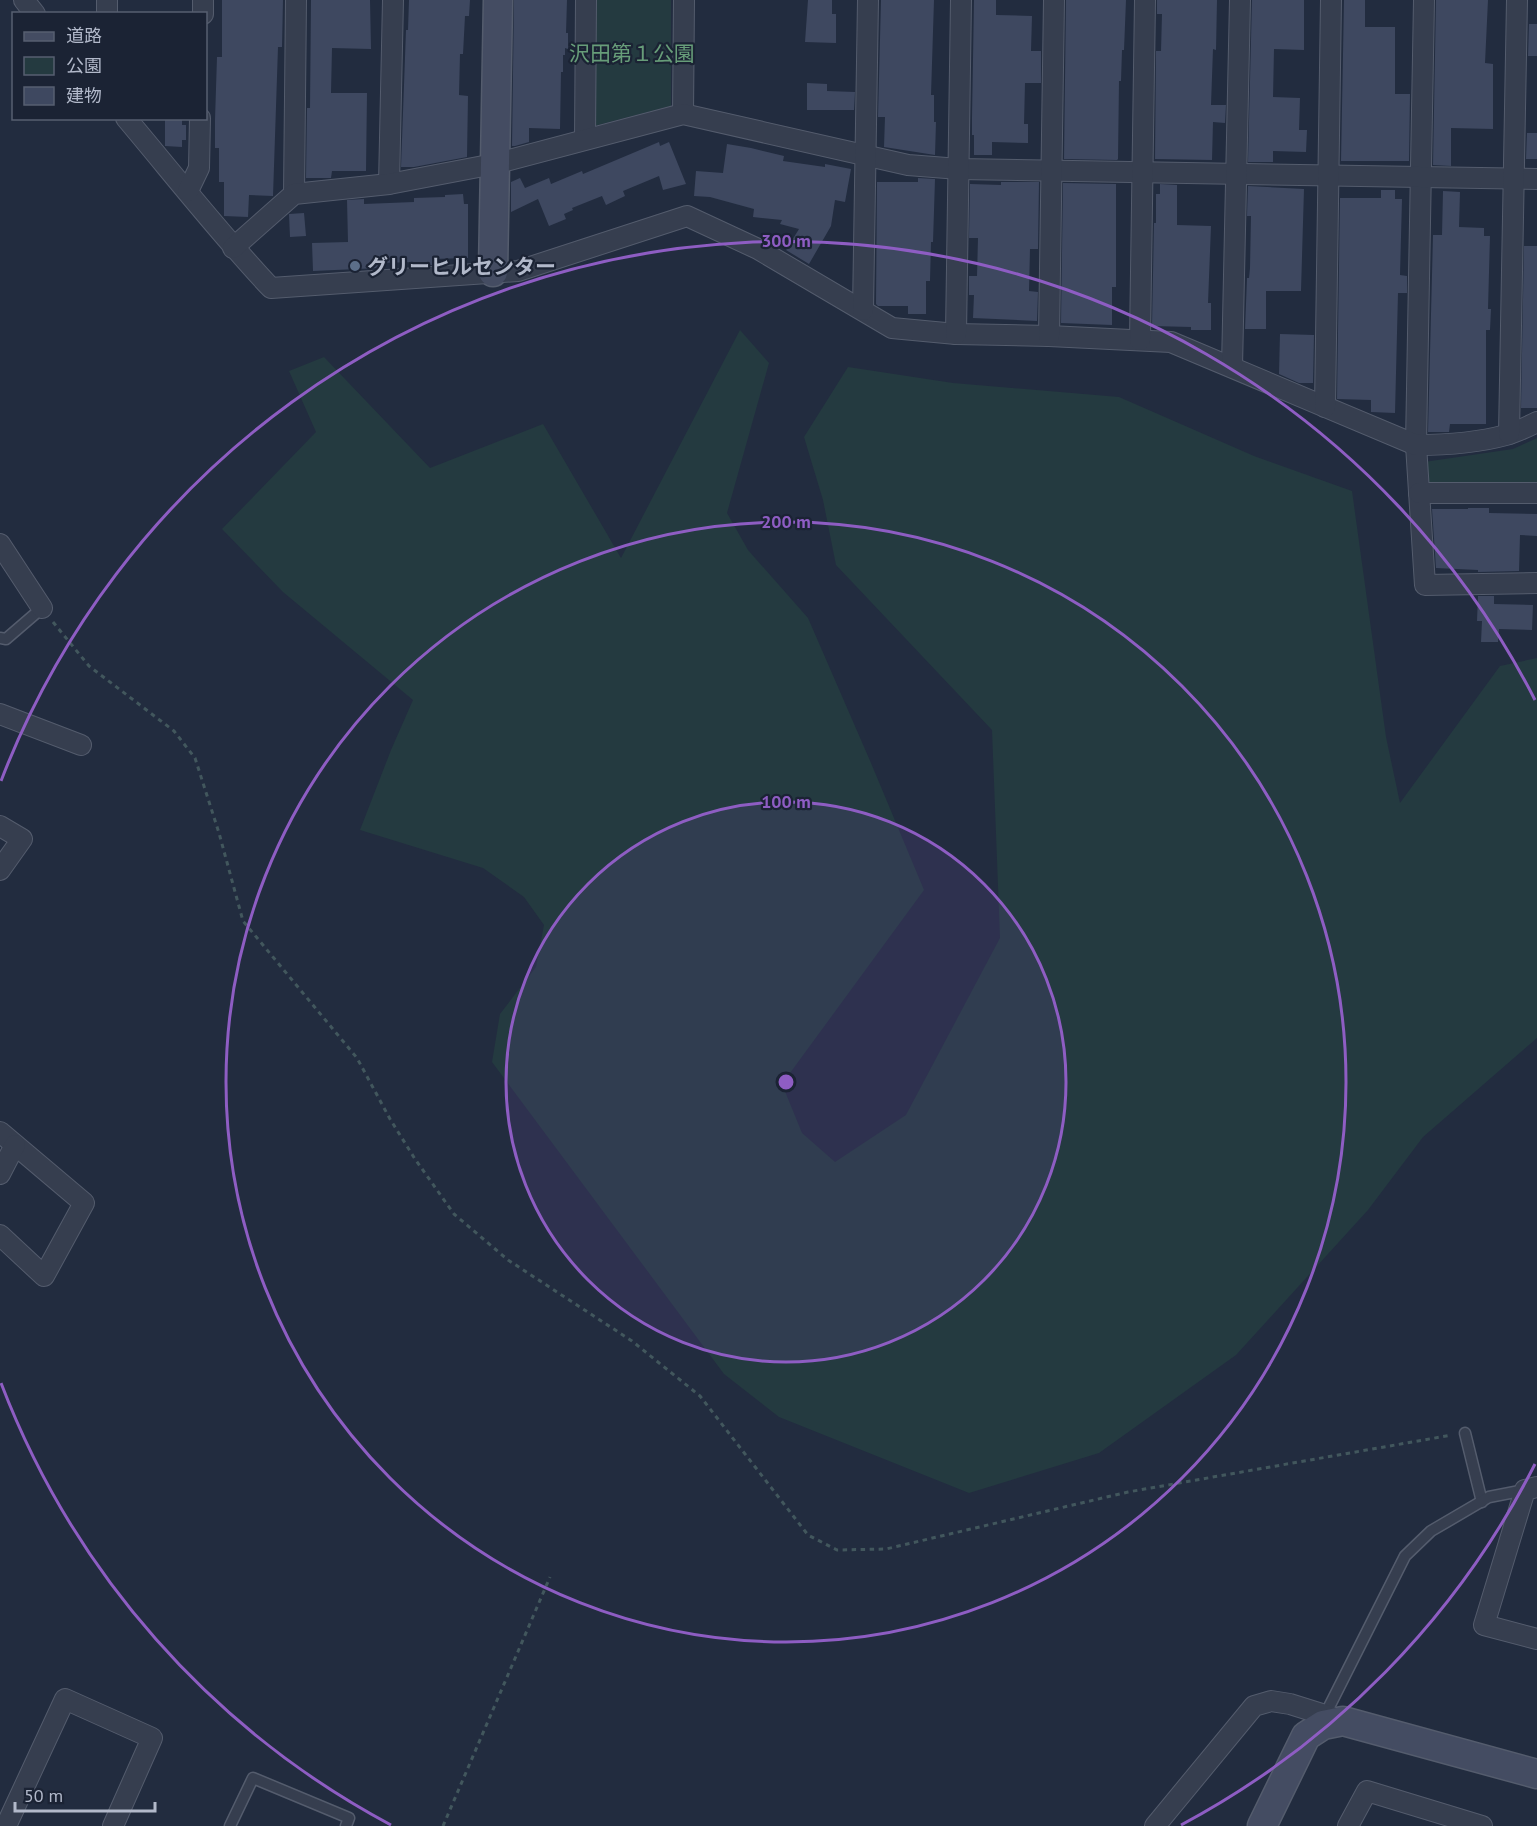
<svg xmlns="http://www.w3.org/2000/svg" width="1537" height="1826" viewBox="0 0 1537 1826" font-family="'PT Sans','Noto Sans JP',sans-serif">
  <style>
    .green { fill: #243a40 }
    .building { fill: #3e4860 }
    .lines { fill: none; stroke-linecap: round; stroke-linejoin: round }
    .lane-casing { stroke: #545c6d; stroke-width: 13 }
    .street-casing { stroke: #545c6d; stroke-width: 22 }
    .secondary-casing { stroke: #545c6d; stroke-width: 31 }
    .path { stroke: #42575d; stroke-width: 3; stroke-dasharray: 4.5 4.5; stroke-linecap: butt }
    .lane { stroke: #363e4f; stroke-width: 10 }
    .street { stroke: #363e4f; stroke-width: 20 }
    .secondary { stroke: #444c62; stroke-width: 28 }
    .ring { fill: none; stroke: #8e5dc3; stroke-width: 3 }
    .service-dot { fill: #5c6f8a; stroke: #1b2334; stroke-width: 2 }
    .labels { text-anchor: middle; dominant-baseline: central; stroke-width: 4.5; stroke-linejoin: round; paint-order: stroke }
    .park-label { font-size: 21px; fill: #679d79; stroke: #1b2334 }
    .poi-label { font-size: 21px; font-weight: bold; fill: #b2b9ca; stroke: #1b2334; text-anchor: start }
    .centre { fill: #8e5dc3; stroke: #1b2334; stroke-width: 3 }
    .ring-label { font-size: 18px; text-anchor: middle; font-weight: bold; fill: #8e5dc3; stroke: #1b2334; stroke-width: 4.5; stroke-linejoin: round; paint-order: stroke }
  </style>
  <rect width="100%" height="100%" fill="#222c3f"/>
  <g class="green">
    <path d="M593,0H671V106L594,126Z"/>
    <path d="M740,330L769,363L727,513L748,550L808,618L871,763L924,890L782,1084L802,1133L835,1162L906,1115L1000,938L992,730L836,565L823,500L804,437L848,367L953,383L1119,397L1254,456L1352,491L1386,737L1400,803L1500,666L1537,658V1038L1423,1137L1368,1210L1236,1355L1099,1453L969,1493L779,1417L724,1374L492,1062L500,1014L536,967L544,925L524,897L483,868L360,830L391,750L413,700L283,592L222,529L316,432L289,371L324,357L430,468L543,424L621,558Z"/>
    <path d="M1537,438V486L1432,488L1426,480L1424,462L1513,449Z"/>
  </g>
  <g class="building">
    <path d="M222,0H283L282,47H278L273,196L249,195L248,217L224,216V182H219V148H215V120L217,57H222Z"/>
    <path d="M311,0H370L371,49L332,48L331,93H367L366,171H332L331,178H306L307,108H310Z"/>
    <path d="M409,0H470L469,16H465L463,54H460L459,95L468,96L467,157L414,167H401L406,30H408Z"/>
    <path d="M514,0H567L566,33H568V49L565,48V55H563V72H561L560,129L529,128V142L515,146H512Z"/>
    <path d="M808,0H832V14H836V43L805,42Z"/>
    <path d="M881,0H934L931,95H934V122H936L935,155L884,147L885,117H878Z"/>
    <path d="M974,0H996V15L1032,16L1031,51H1041V83H1025L1024,124H1028V143L992,142V155H974V135H972V117Z"/>
    <path d="M1066,0H1126L1124,50H1122L1121,81H1119L1118,159L1117,160L1064,159Z"/>
    <path d="M1157,0H1217L1216,50L1213,49L1211,105H1226L1225,123L1213,122L1212,160L1155,159L1156,51H1161L1162,14H1157Z"/>
    <path d="M1252,0H1304V50L1274,49L1273,97L1300,98L1299,130H1307L1306,152L1273,151V162H1248Z"/>
    <path d="M1344,0H1365V27H1395V94H1410L1409,161H1341Z"/>
    <path d="M1436,0H1488L1485,63L1493,64V129L1451,128V166L1433,165Z"/>
    <path d="M1529,24H1537V56H1528Z"/>
    <path d="M807,83L827,84V91L855,92L854,110H807Z"/>
    <path d="M165,118H182V125H186V140H182V147L165,146Z"/>
    <path d="M1527,133H1537V159H1526Z"/>
    <path d="M659,142L660,146L669,142L686,184L663,190L659,176L623,191L625,196L606,205L602,196L572,208L573,210L564,214L566,219L549,226L538,199L511,212V182L520,178L525,188L549,178L551,184L582,171L583,174Z"/>
    <path d="M727,144L751,148L784,156L783,161L825,167V164L851,169L845,202L835,200L831,226L809,264L786,250L799,229L780,224L782,220L753,217L754,209L710,197L694,196L696,171L723,173Z"/>
    <path d="M918,178L935,179L933,242H931L930,281H926V314H908V306H878L876,304L877,182H918Z"/>
    <path d="M1001,182H1039L1038,249H1030L1029,291L1038,292L1037,321L973,318L974,295H969V276H977L978,238H969L970,184L1001,185Z"/>
    <path d="M1063,183L1116,184V287H1112V325L1061,323Z"/>
    <path d="M1160,184L1177,185V225L1211,226L1208,303H1211V330H1191V327L1152,326L1154,223H1156V194H1160Z"/>
    <path d="M1248,186L1304,189L1301,291H1266V329H1245L1247,278H1249L1250,268L1251,216H1247Z"/>
    <path d="M1381,190H1395V199H1402L1400,275L1407,276V293H1398L1395,413L1371,412V400L1337,399L1340,198H1381Z"/>
    <path d="M1443,191L1460,192L1459,227L1484,228V236H1490L1488,309H1491L1490,330H1486V424H1450L1449,432H1428L1433,235H1442Z"/>
    <path d="M463,194L464,204H468V258L432,259V265L416,266L415,262L379,263V268L313,271L312,243L348,242L347,200L364,199V204L414,202V198L445,197V195Z"/>
    <path d="M304,213L306,236L290,237L289,214Z"/>
    <path d="M1524,246H1537V408H1521Z"/>
    <path d="M1280,334L1314,335L1313,383H1299L1279,374Z"/>
    <path d="M1468,508H1489V513L1537,514V536L1520,535L1519,571L1478,572V570L1436,568L1432,509H1468Z"/>
    <path d="M1478,596H1494V604L1533,605L1532,630L1499,629L1498,642H1481L1482,621H1477Z"/>
  </g>
  <g class="lines">
    <defs>
      <g id="lane">
        <path d="M0,638L6,639L42,608"/>
        <path d="M1465,1433L1482,1502"/>
        <path d="M1325,1715L1405,1556L1431,1531L1489,1497L1525,1490"/>
        <path d="M230,1826L253,1778L349,1818L346,1826"/>
      </g>
      <g id="street">
        <path d="M24,0L35,14"/>
        <path d="M1424,0L1416,445L1425,585L1537,583"/>
        <path d="M107,14V0"/>
        <path d="M203,14V0"/>
        <path d="M683,114L684,0"/>
        <path d="M126,118C174,175 220,234 271,288L518,271L687,216L758,249L892,328L956,334L1049,336L1171,342L1416,445C1446,445 1477,443 1506,435C1517,432 1527,427 1537,422"/>
        <path d="M585,139L586,0"/>
        <path d="M389,184L393,0"/>
        <path d="M188,191L199,168L200,118"/>
        <path d="M294,194L296,0"/>
        <path d="M233,248L294,194L389,184L494,164L683,114L908,165L959,169L1537,179"/>
        <path d="M863,310L868,0"/>
        <path d="M956,334L961,0"/>
        <path d="M1049,336L1054,0"/>
        <path d="M1140,340L1145,0"/>
        <path d="M1232,367L1240,0"/>
        <path d="M1325,407L1331,0"/>
        <path d="M1509,434L1517,0"/>
        <path d="M1419,493H1537"/>
        <path d="M0,544L42,608"/>
        <path d="M0,714L81,745"/>
        <path d="M0,826L22,839L0,870"/>
        <path d="M0,1132L84,1203L44,1276L0,1235"/>
        <path d="M0,1174L15,1145"/>
        <path d="M1537,1487L1525,1490L1484,1625L1537,1639"/>
        <path d="M6,1826L65,1699L152,1738L113,1826"/>
        <path d="M1155,1826L1254,1706L1271,1701L1290,1704L1341,1720"/>
        <path d="M1348,1826L1367,1791L1482,1826"/>
      </g>
      <g id="secondary">
        <path d="M493,272L498,0"/>
        <path d="M1262,1826L1306,1736L1323,1725L1343,1721L1537,1774"/>
      </g>
    </defs>
    <use href="#lane" class="lane-casing"/>
    <use href="#street" class="street-casing"/>
    <use href="#secondary" class="secondary-casing"/>
    <g class="path">
      <path d="M53,622L89,666L174,731L195,758L219,833L243,921L357,1058L390,1119L415,1159L454,1214L508,1260L632,1341L700,1396L808,1535L837,1550L886,1549L1128,1492L1452,1435"/>
      <path d="M443,1826L550,1577"/>
    </g>
    <use href="#lane" class="lane"/>
    <use href="#street" class="street"/>
    <use href="#secondary" class="secondary"/>
  </g>
  <circle cx="786" cy="1082" r="280" fill="#8e5dc3" fill-opacity=".12"/>
  <g class="ring">
    <circle cx="786" cy="1082" r="280"/>
    <circle cx="786" cy="1082" r="560"/>
    <path d="M1535 1464A841 841 0 0 1 1181 1825M391 1825A841 841 0 0 1 1 1383M1 781A841 841 0 0 1 1535 700"/>
  </g>
  <circle class="service-dot" cx="355" cy="266" r="6"/>
  <g class="labels">
    <g class="park-label">
      <text x="632" y="53">沢田第１公園</text>
    </g>
    <g class="poi-label">
      <text x="367" y="266">グリーヒルセンター</text>
    </g>
  </g>
  <circle cx="786" cy="1082" r="9" class="centre"/>
  <g class="ring-label">
    <text x="786" y="247">300 m</text>
    <text x="786" y="528">200 m</text>
    <text x="786" y="808">100 m</text>
  </g>
  <rect x="12" y="12" width="195" height="108" fill="#1b2334" stroke="#575f70" stroke-width="1.5"/>
  <rect x="24" y="32" width="30" height="9" fill="#444c62" stroke="#575f70" stroke-width="1.5"/>
  <text x="66" y="42" font-size="18" fill="#b2b9ca">道路</text>
  <rect x="24" y="57" width="30" height="18" fill="#243a40" stroke="#575f70" stroke-width="1.5"/>
  <text x="66" y="72" font-size="18" fill="#b2b9ca">公園</text>
  <rect x="24" y="87" width="30" height="18" fill="#3e4860" stroke="#575f70" stroke-width="1.5"/>
  <text x="66" y="102" font-size="18" fill="#b2b9ca">建物</text>
  <path d="M15 1802v9h140v-9" fill="none" stroke="#b2b9ca" stroke-width="3"/>
  <text x="24" y="1802" font-size="18" fill="#b2b9ca" stroke="#1b2334" stroke-width="4.5" paint-order="stroke">50 m</text>
</svg>
